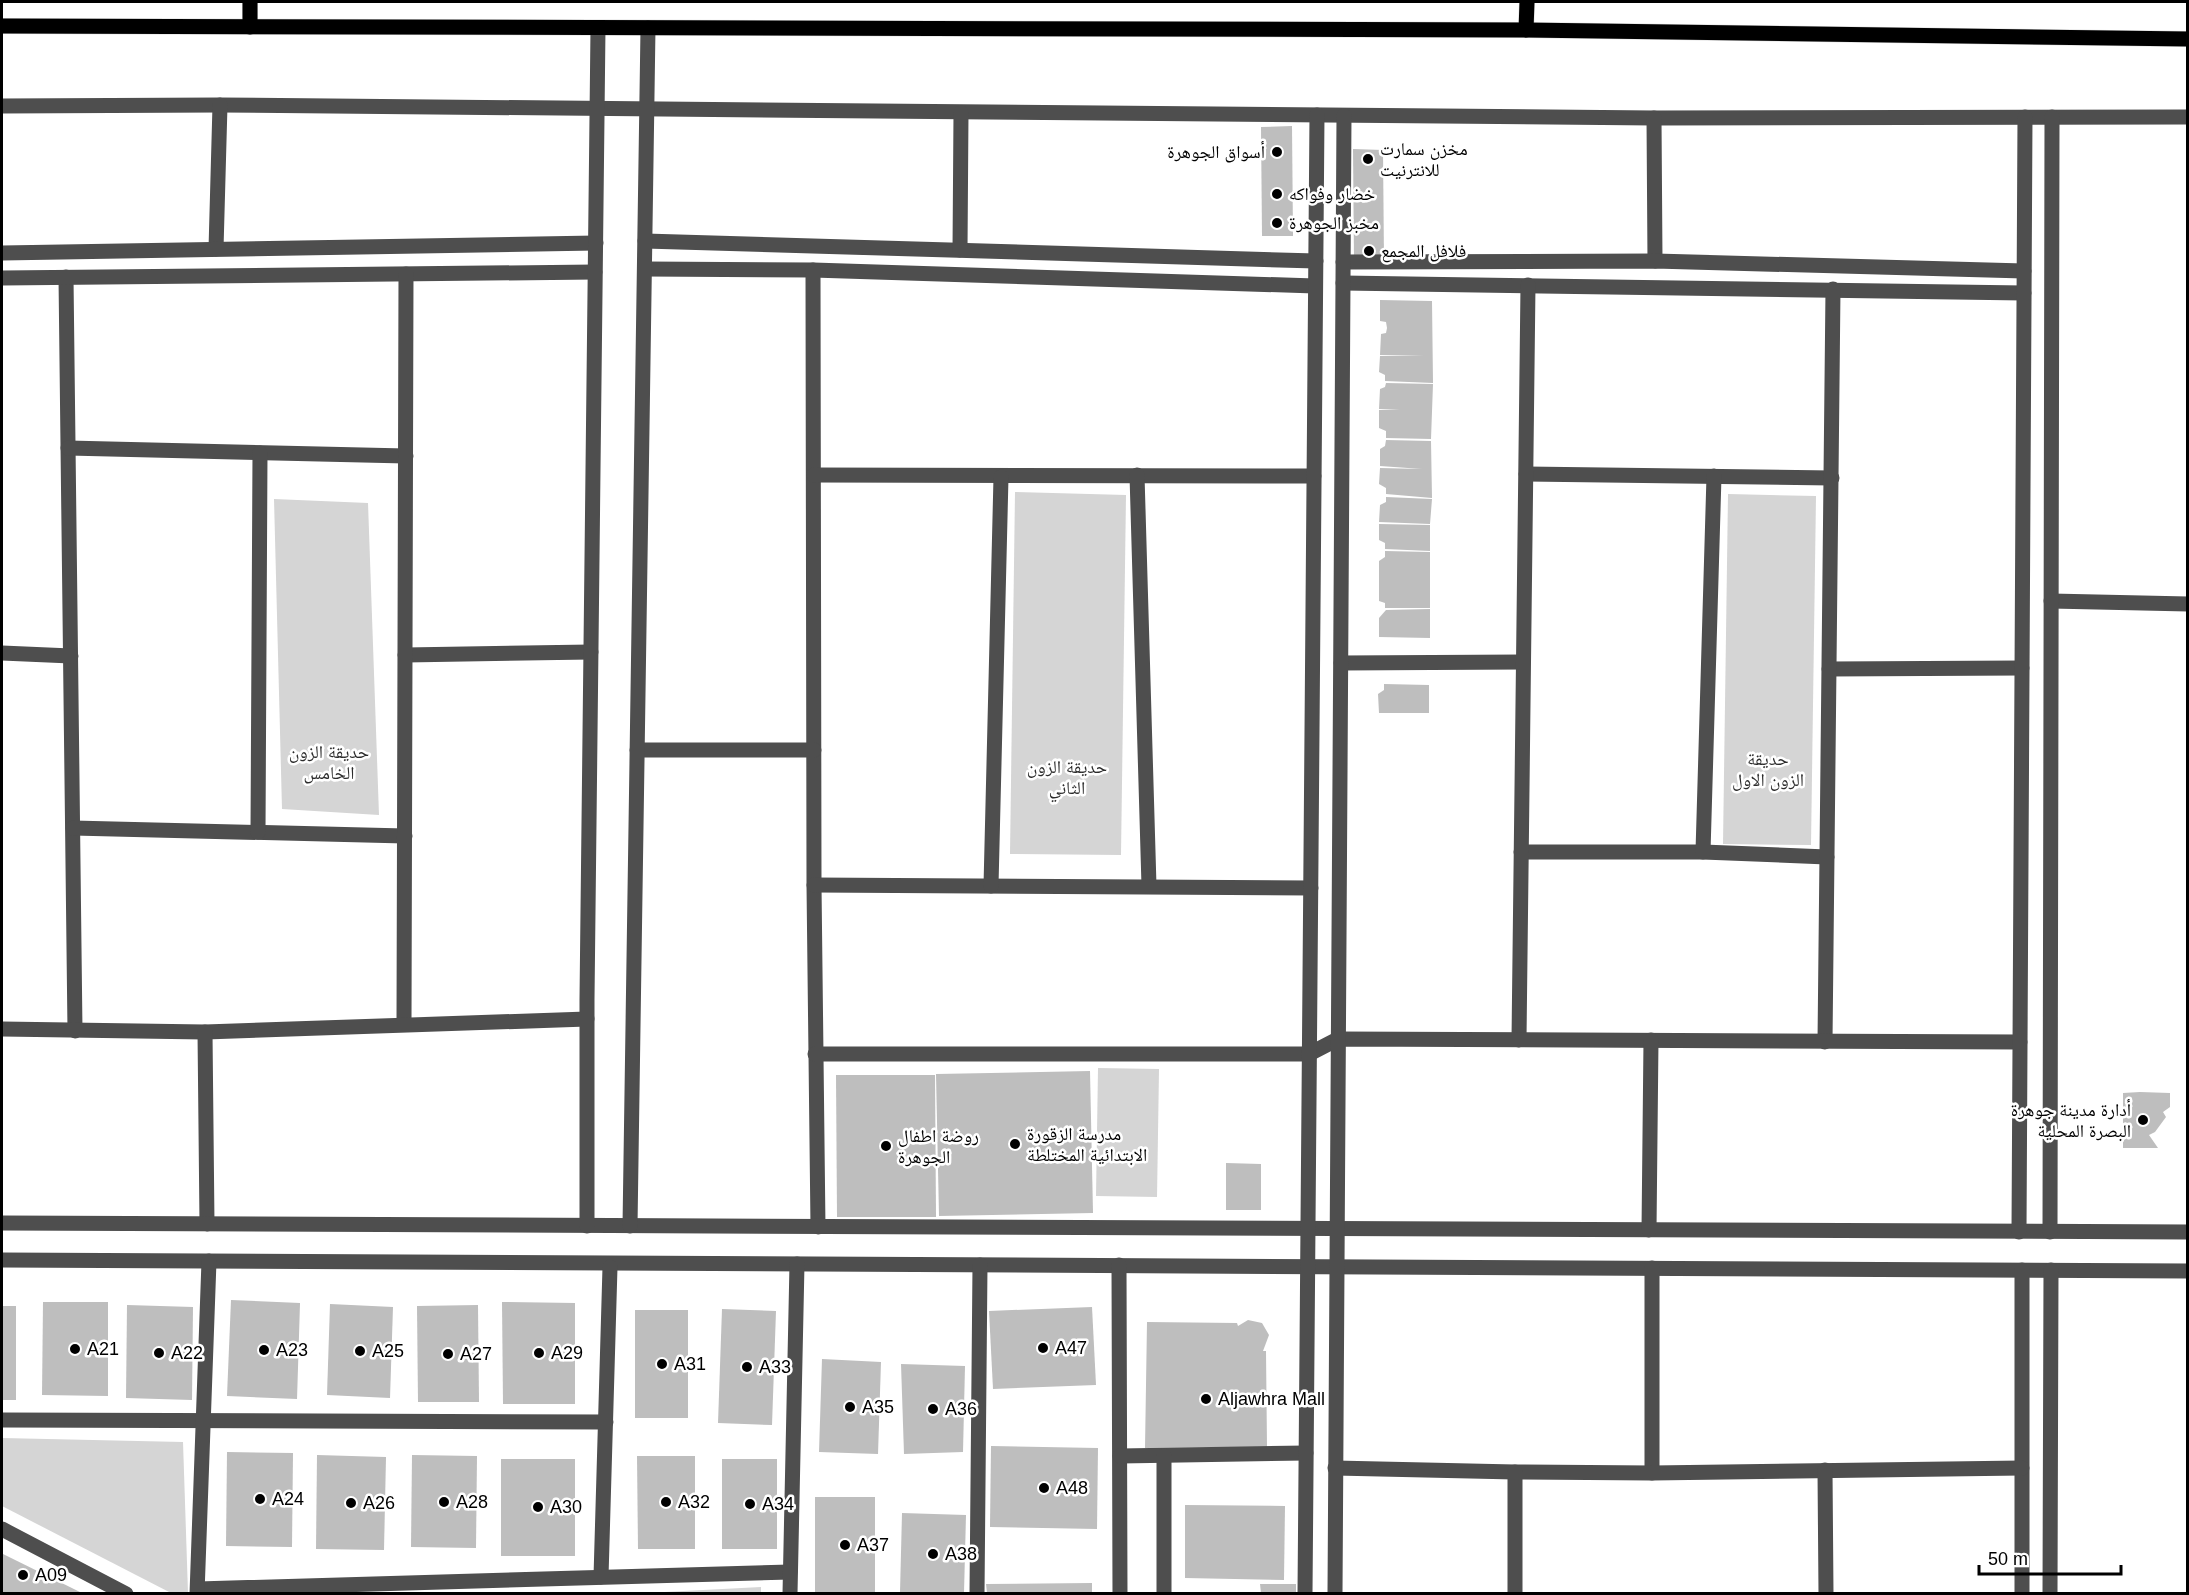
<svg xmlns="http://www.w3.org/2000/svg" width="2189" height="1595" viewBox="0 0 2189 1595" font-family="Helvetica,'Noto Naskh Arabic',sans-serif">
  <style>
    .green { fill: #d5d5d5 }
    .building { fill: #bebebe }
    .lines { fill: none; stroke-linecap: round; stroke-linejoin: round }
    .major-casing { stroke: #dbdbdb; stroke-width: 16 }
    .minor { stroke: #4e4e4e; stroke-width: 15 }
    .major { stroke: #000; stroke-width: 15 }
    .poi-dot { fill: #000; stroke: #fff; stroke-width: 2 }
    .labels { text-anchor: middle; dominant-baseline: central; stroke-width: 5; stroke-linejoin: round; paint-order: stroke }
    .poi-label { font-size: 18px; fill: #000; stroke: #fff; text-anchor: start }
    .park-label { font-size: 18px; fill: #2c2c2c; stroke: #fff }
  </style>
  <rect width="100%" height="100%" fill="#fff"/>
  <g class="green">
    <path d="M1015,492L1126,495L1121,855L1010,854Z"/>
    <path d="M1728,494L1816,496L1811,845L1723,844Z"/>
    <path d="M274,499L368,503L379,815L282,809Z"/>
    <path d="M1098,1068L1159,1069L1157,1197L1096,1196Z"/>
    <path d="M2,1438L183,1442L188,1593H171L2,1506Z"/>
    <path d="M761,1587V1593H645Z"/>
  </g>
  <g class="building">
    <path d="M1292,126L1293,236H1262L1261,127Z"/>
    <path d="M1353,149L1383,150L1384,260H1354Z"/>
    <path d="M1380,300L1432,301L1433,383L1385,381V375L1379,372L1380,356H1424L1380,355L1381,334L1386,333L1387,328L1386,322L1380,321Z"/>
    <path d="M1386,383L1433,384L1431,439L1386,438V431L1379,428V410H1400L1379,409L1380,389L1385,387Z"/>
    <path d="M1386,440L1431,441L1432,498L1386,494V488L1379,484L1380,468L1422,469L1380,466V449L1385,446Z"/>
    <path d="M1386,497L1432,499L1430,524L1379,522L1380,505L1386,502Z"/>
    <path d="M1379,524L1430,525V551L1385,549V543L1379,540Z"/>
    <path d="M1385,551L1430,552V580H1421H1430V608H1385V603L1379,601V561L1385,557Z"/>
    <path d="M1430,609V638L1379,637V618L1386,610Z"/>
    <path d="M1384,684L1429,685V713H1379L1378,694L1384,690Z"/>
    <path d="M1090,1071L1093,1213L939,1216L936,1074Z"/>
    <path d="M836,1075H935L936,1217H837Z"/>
    <path d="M2140,1092L2170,1093V1107L2163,1112L2166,1117L2155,1132L2149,1135L2158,1148H2123V1093Z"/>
    <path d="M1226,1163L1261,1164V1210H1226Z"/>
    <path d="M231,1300L300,1303L297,1399L227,1396Z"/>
    <path d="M43,1302H108V1396L42,1395Z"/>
    <path d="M502,1302L575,1303V1404H503Z"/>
    <path d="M330,1304L393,1307L390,1398L327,1395Z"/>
    <path d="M127,1305L193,1307L192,1400L126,1398Z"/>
    <path d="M478,1305L479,1402H418L417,1306Z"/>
    <rect x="2" y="1306" width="14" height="94"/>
    <path d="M1092,1307L1096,1385L993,1389L989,1311Z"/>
    <path d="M722,1309L776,1311L772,1425L718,1423Z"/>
    <rect x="635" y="1310" width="53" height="108"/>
    <path d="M1248,1320L1262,1323L1269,1335L1263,1351H1266L1267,1447L1145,1448L1147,1322L1237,1323L1238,1326Z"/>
    <path d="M822,1359L881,1362L878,1454L819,1452Z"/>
    <path d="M901,1364L965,1366L963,1452L904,1454Z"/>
    <path d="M991,1446L1098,1448L1097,1529L990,1527Z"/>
    <path d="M227,1452L293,1453L292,1547L226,1546Z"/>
    <path d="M317,1455L386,1457L384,1550L316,1549Z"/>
    <path d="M412,1455L477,1456L476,1548L411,1547Z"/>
    <path d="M637,1456H695V1549H638Z"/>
    <rect x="501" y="1459" width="74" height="97"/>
    <rect x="722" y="1459" width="55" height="90"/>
    <rect x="815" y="1497" width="60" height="96"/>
    <path d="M1185,1505L1285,1506L1284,1580L1185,1578Z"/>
    <path d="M902,1513L966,1515L964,1593H900Z"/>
    <path d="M3,1554L82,1593H2Z"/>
    <path d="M1092,1583V1593H987L986,1584Z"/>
    <path d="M1260,1584H1296V1593H1261Z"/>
  </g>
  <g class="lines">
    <defs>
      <g id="major">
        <path d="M250,2V27"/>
        <path d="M2,26L1526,30L2188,39"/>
        <path d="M1526,30L1527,2"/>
      </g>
    </defs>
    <use href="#major" class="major-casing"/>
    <g class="minor">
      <path d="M2,106L220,105L1654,118L2188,117"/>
      <path d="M1654,118L1655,261"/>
      <path d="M645,241L1316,261"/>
      <path d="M216,249L220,105"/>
      <path d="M960,250L961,113"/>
      <path d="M2,253L596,243"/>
      <path d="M1343,262L1655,261L2024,271"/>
      <path d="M645,269L813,270L1315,286"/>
      <path d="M813,270L814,885L818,1227"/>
      <path d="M66,277L75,1031"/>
      <path d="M2,278L595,272"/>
      <path d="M1343,283L2024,293"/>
      <path d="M68,448L406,456"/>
      <path d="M1526,474L1832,478"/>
      <path d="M814,475L1314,476"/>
      <path d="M1137,475L1149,886"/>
      <path d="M2051,601L2188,604"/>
      <path d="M2,653L71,656"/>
      <path d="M405,655L591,652"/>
      <path d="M1341,663L1523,662"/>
      <path d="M1829,669L2022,668"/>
      <path d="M637,750H814"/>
      <path d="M73,828L405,836"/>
      <path d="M258,832L260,453"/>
      <path d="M1521,852H1703L1827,857"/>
      <path d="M1703,852L1714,476"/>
      <path d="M814,885L1311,888"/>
      <path d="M991,886L1001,477"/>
      <path d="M404,1023L406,274"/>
      <path d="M2,1029L205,1032L587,1019"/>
      <path d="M205,1032L207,1224"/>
      <path d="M1519,1040L1528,285"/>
      <path d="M1825,1042L1833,289"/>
      <path d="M815,1054H1309L1338,1039L2020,1042"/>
      <path d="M2,1223L2188,1232"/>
      <path d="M587,1226V1000L598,28"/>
      <path d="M630,1226L648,28"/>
      <path d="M1649,1230L1651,1040"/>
      <path d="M2019,1232L2025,117"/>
      <path d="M2050,1232L2052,117"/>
      <path d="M2,1260L2188,1271"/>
      <path d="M1119,1265L1120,1594"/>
      <path d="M1652,1268V1473"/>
      <path d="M2022,1270V1594"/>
      <path d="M2,1420L606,1422"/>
      <path d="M1120,1456L1306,1453"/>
      <path d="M1164,1456V1594"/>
      <path d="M1335,1468L1515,1472L1652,1473L2022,1468"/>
      <path d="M1825,1470L1826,1594"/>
      <path d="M2,1529L126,1594"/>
      <path d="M601,1577L610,1267"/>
      <path d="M198,1589L790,1572"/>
      <path d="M197,1594L209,1261"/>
      <path d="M790,1594L797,1264"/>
      <path d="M977,1594L980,1265"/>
      <path d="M1305,1594L1317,115"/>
      <path d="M1335,1594L1344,116"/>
      <path d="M1515,1594V1472"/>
      <path d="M2050,1594L2051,1270"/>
    </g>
    <use href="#major" class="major"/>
  </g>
  <g class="poi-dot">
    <circle cx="1277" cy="152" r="6"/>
    <circle cx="1368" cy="159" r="6"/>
    <circle cx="1277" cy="194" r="6"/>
    <circle cx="1277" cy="223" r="6"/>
    <circle cx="1369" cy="251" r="6"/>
    <circle cx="2143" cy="1120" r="6"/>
    <circle cx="1015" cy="1144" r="6"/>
    <circle cx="886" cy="1146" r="6"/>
    <circle cx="1043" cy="1348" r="6"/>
    <circle cx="75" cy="1349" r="6"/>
    <circle cx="264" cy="1350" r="6"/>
    <circle cx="360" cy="1351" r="6"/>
    <circle cx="159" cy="1353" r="6"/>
    <circle cx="539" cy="1353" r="6"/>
    <circle cx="448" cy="1354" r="6"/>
    <circle cx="662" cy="1364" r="6"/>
    <circle cx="747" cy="1367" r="6"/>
    <circle cx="1206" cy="1399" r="6"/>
    <circle cx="850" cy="1407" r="6"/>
    <circle cx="933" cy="1409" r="6"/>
    <circle cx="1044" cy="1488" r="6"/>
    <circle cx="260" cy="1499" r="6"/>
    <circle cx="444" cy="1502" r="6"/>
    <circle cx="666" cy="1502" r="6"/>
    <circle cx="351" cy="1503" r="6"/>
    <circle cx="750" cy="1504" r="6"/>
    <circle cx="538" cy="1507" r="6"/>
    <circle cx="845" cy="1545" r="6"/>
    <circle cx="933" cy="1554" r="6"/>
    <circle cx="23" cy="1575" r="6"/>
  </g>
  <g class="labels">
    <g class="poi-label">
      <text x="1380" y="149">مخزن سمارت<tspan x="1380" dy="21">للانترنيت</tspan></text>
      <text x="1265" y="152" text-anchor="end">أسواق الجوهرة</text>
      <text x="1289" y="194">خضار وفواكه</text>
      <text x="1289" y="223">مخبز الجوهرة</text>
      <text x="1381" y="251">فلافل المجمع</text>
      <text x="2131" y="1110" text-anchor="end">أدارة مدينة جوهرة<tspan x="2131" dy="21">البصرة المحلية</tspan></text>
      <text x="1027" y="1134">مدرسة الزقورة<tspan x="1027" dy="21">الابتدائية المختلطة</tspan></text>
      <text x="898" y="1136">روضة اطفال<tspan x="898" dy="21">الجوهرة</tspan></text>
      <text x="1055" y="1348">A47</text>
      <text x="87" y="1349">A21</text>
      <text x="276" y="1350">A23</text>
      <text x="372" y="1351">A25</text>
      <text x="171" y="1353">A22</text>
      <text x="551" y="1353">A29</text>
      <text x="460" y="1354">A27</text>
      <text x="674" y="1364">A31</text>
      <text x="759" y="1367">A33</text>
      <text x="1218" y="1399">Aljawhra Mall</text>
      <text x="862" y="1407">A35</text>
      <text x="945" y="1409">A36</text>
      <text x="1056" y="1488">A48</text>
      <text x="272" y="1499">A24</text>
      <text x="456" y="1502">A28</text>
      <text x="678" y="1502">A32</text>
      <text x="363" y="1503">A26</text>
      <text x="762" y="1504">A34</text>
      <text x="550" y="1507">A30</text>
      <text x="857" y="1545">A37</text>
      <text x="945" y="1554">A38</text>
      <text x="35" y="1575">A09</text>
    </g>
    <g class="park-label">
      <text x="329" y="752">حديقة الزون<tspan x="329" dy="21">الخامس</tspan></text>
      <text x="1768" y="759">حديقة<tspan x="1768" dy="21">الزون الاول</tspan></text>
      <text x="1067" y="767">حديقة الزون<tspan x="1067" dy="21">الثاني</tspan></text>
    </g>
  </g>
  <rect width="2189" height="1595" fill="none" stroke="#000000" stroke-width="6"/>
  <path d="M1979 1565v9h142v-9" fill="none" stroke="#000000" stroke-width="3"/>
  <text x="1988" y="1565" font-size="18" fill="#000000" stroke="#ffffff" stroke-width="4.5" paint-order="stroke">50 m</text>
</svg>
